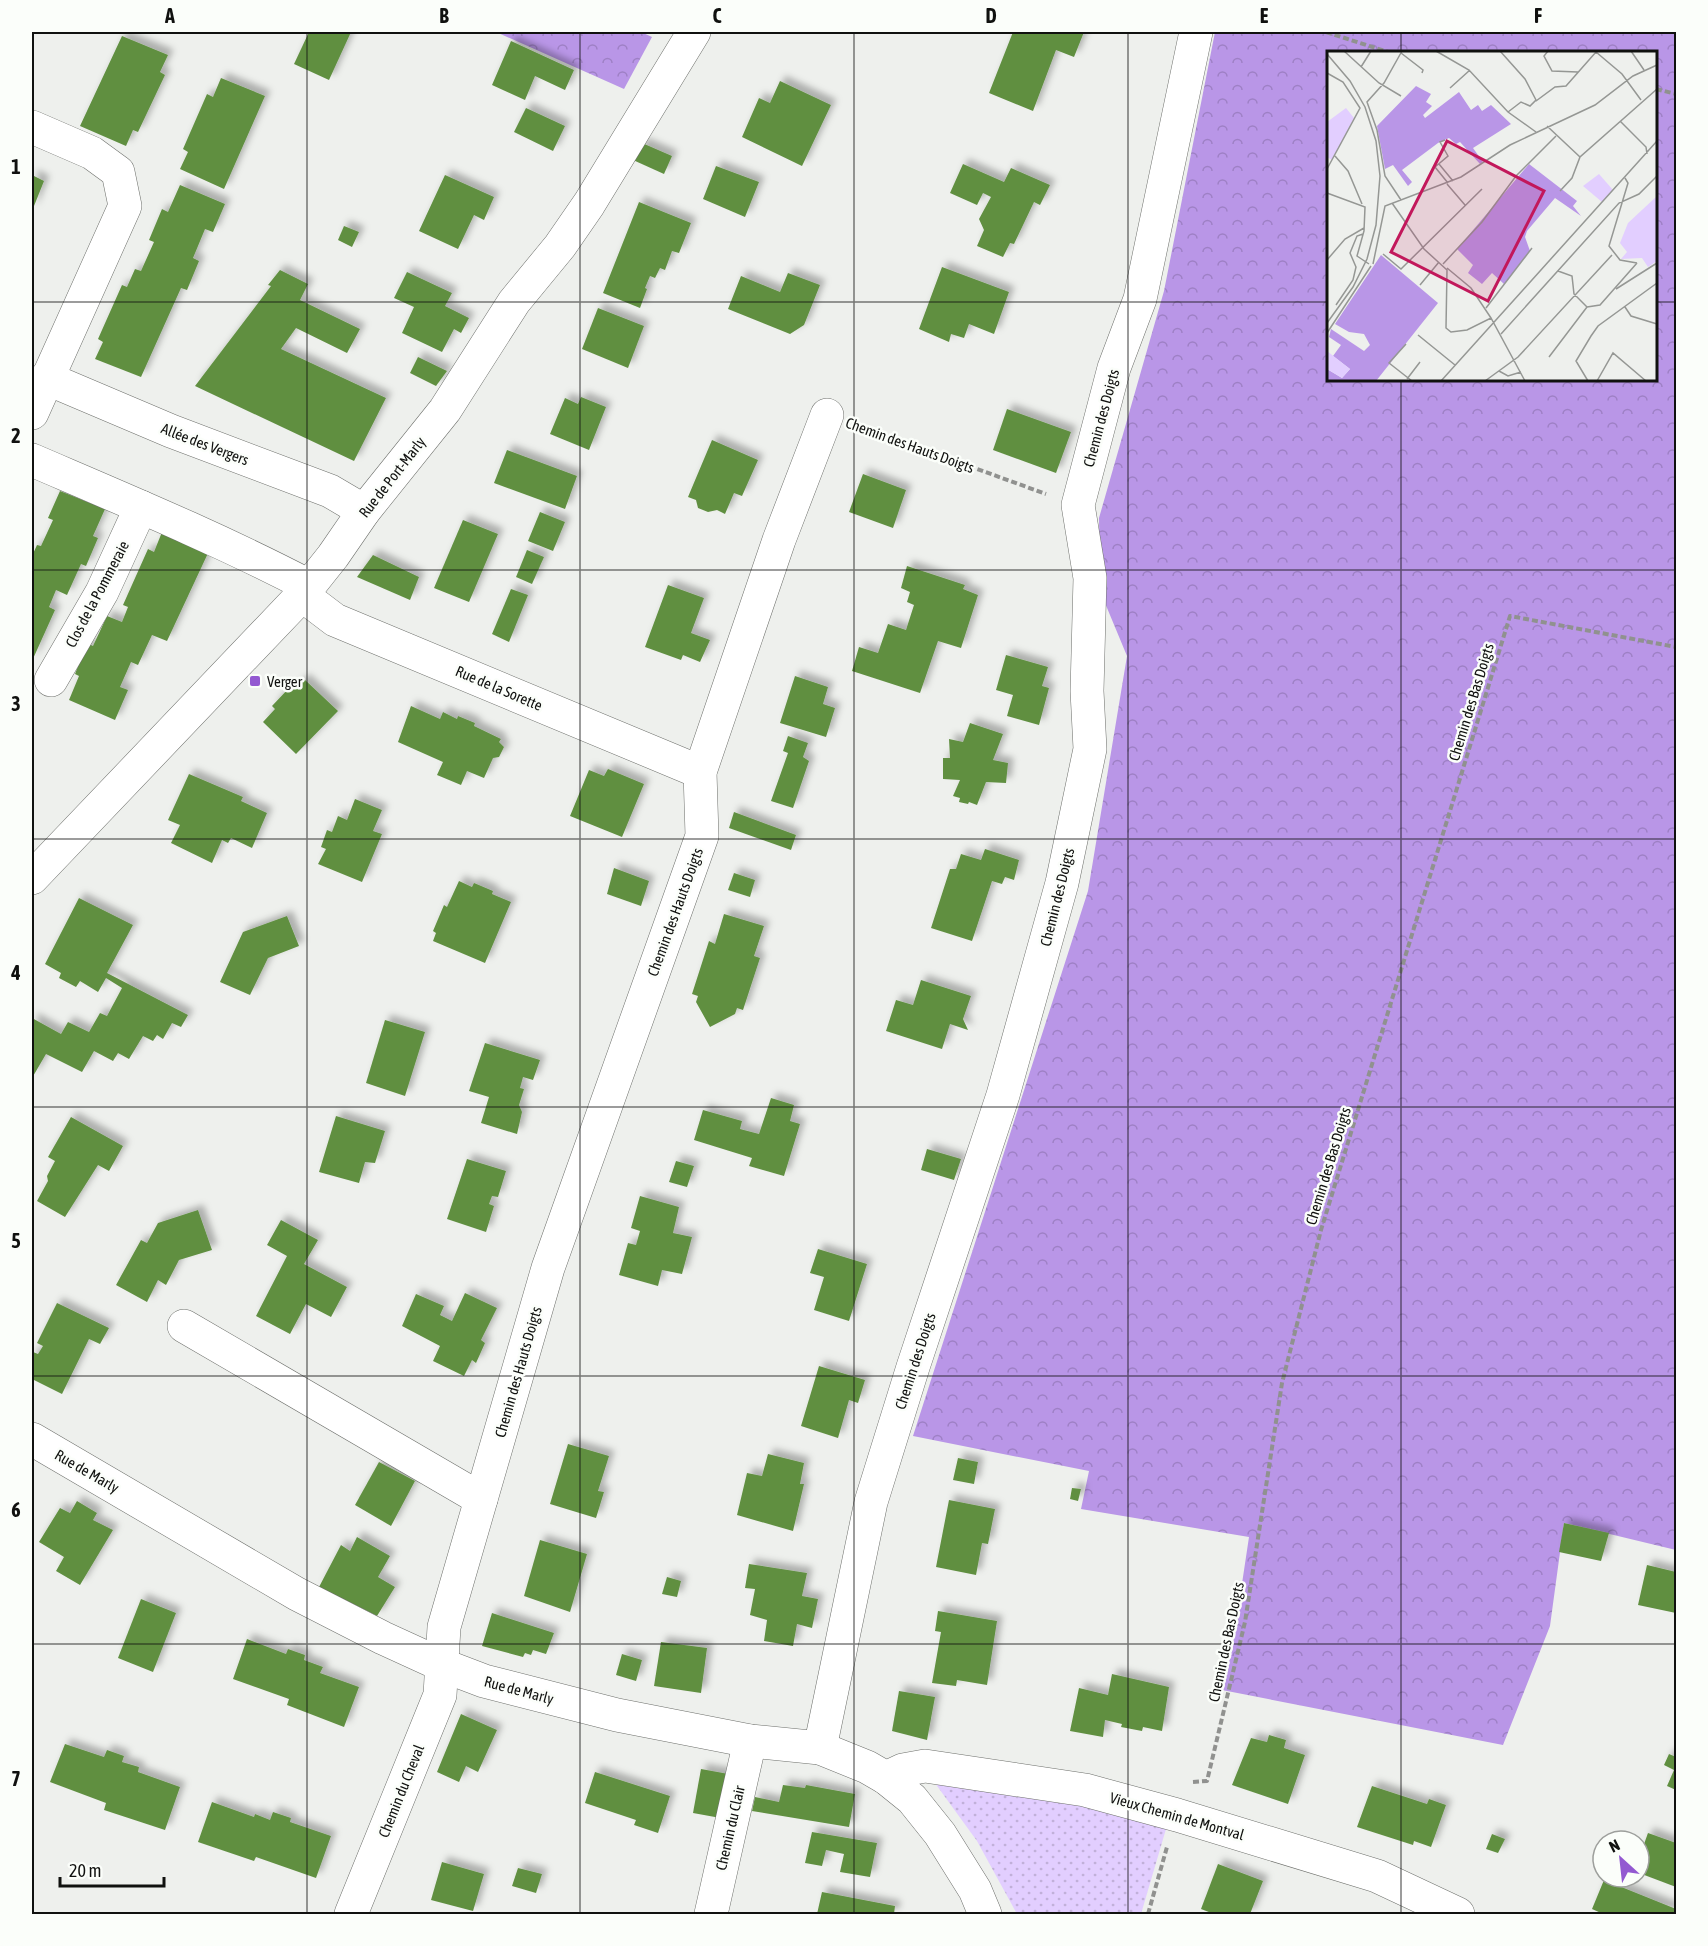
<svg xmlns="http://www.w3.org/2000/svg" width="1708" height="1946" viewBox="0 0 1708 1946" font-family="'Asap Condensed',sans-serif">
  <style>
    .forest { fill: url(#forest-crowns); fill-rule: evenodd }
    .park { fill: url(#park-dots) }
    .building { fill: #608f41; filter: url(#shadow) }
    .lines { fill: none; stroke-linecap: round; stroke-linejoin: round }
    .minor-casing { stroke: #6e706c; stroke-width: 34 }
    .path { stroke: #90918f; stroke-width: 4; stroke-dasharray: 6 3; stroke-linecap: butt }
    .minor { stroke: #fff; stroke-width: 33 }
    .grid { fill: none; stroke: #10110f; stroke-width: 1.5; stroke-opacity: 0.55 }
    .poi-dot { fill: #9359d1; stroke: #fbfefa; stroke-width: 2 }
    .labels { text-anchor: middle; dominant-baseline: central; stroke-width: 5; stroke-linejoin: round; paint-order: stroke }
    .street-label { font-size: 15px; fill: #10110f; stroke: #fbfefa }
    .poi-label { font-size: 15px; fill: #10110f; stroke: #fbfefa; text-anchor: start }
    .inset-road { fill: none; stroke: #959794; stroke-width: 1.5 }
    .view { fill: #c2185b; fill-opacity: 0.15; stroke: #c2185b; stroke-width: 3 }
    .inset-edge { fill: none; stroke: #10110f; stroke-width: 3 }
    .neatline { fill: none; stroke: #10110f; stroke-width: 2 }
    .grid-label { font-size: 20px; text-anchor: middle; font-weight: bold; fill: #10110f }
  </style>
  <defs>
    <pattern id="forest-crowns" width="20" height="18" patternUnits="userSpaceOnUse" patternTransform="scale(1.5)"><rect width="20" height="18" fill="#b996e7"/><path d="M2 6a3 3 0 1 1 6 0M12 15a3 3 0 1 1 6 0" fill="none" stroke="#9e80c5"/></pattern>
    <pattern id="park-dots" width="8" height="8" patternUnits="userSpaceOnUse" patternTransform="scale(1.5)"><rect width="8" height="8" fill="#e2ceff"/><path d="M2 2h.1M6 6h.1" fill="none" stroke="#c1b0d9" stroke-width="1.8" stroke-linecap="round"/></pattern>
    <filter id="shadow"><feDropShadow dx="5.5" dy="-5.5" stdDeviation="3" flood-color="#0004"/></filter>
  </defs>
  <rect width="100%" height="100%" fill="#eef0ed"/>
  <g class="forest">
    <path d="M496,32H641L652,37L624,89Z"/>
    <path d="M1215,32H1676V1550L1564,1523L1550,1626L1503,1745L1222,1690L1232,1650L1249,1537L1081,1509L1089,1471L913,1436L1088,891L1127,656L1100,591L1099,518L1164,291ZM1328,52H1656V380H1328Z"/>
  </g>
  <path class="park" d="M932,1779L1088,1805L1166,1829L1141,1914H1017L977,1841Z"/>
  <g class="building">
    <path d="M309,32H351L329,80L294,64Z"/>
    <path d="M1013,32H1084L1074,57L1056,50L1033,111L989,93Z"/>
    <path d="M122,36L168,55L160,72L165,75L138,132L133,130L126,146L80,126Z"/>
    <path d="M511,41L574,70L565,90L535,76L525,100L492,85Z"/>
    <path d="M221,78L265,96L224,189L180,169L188,152L183,149L207,94L213,97Z"/>
    <path d="M780,81L831,105L802,166L742,137L759,98L770,103Z"/>
    <path d="M526,108L565,126L553,151L514,132Z"/>
    <path d="M642,143L672,156L664,174L633,160Z"/>
    <path d="M963,164L1004,182L1011,168L1050,185L1040,205L1034,202L1014,244L1010,243L1003,257L977,246L984,230L979,219L991,197L983,193L977,205L950,193Z"/>
    <path d="M716,166L759,182L745,217L703,199Z"/>
    <path d="M32,175L44,181L32,211Z"/>
    <path d="M445,175L494,197L484,220L474,215L458,249L419,231Z"/>
    <path d="M180,185L225,204L213,232L205,229L193,258L199,261L187,290L181,288L141,377L95,359L103,342L98,339L122,285L127,287L135,269L141,271L154,242L149,240L162,209L168,212Z"/>
    <path d="M639,202L691,223L679,253L672,251L665,270L660,268L655,278L650,276L645,288L647,289L640,308L603,293Z"/>
    <path d="M344,226L359,232L352,247L338,240Z"/>
    <path d="M942,267L1009,292L994,334L969,324L964,338L951,334L949,342L919,329Z"/>
    <path d="M280,270L308,284L300,300L360,329L347,353L296,328L281,349L386,398L354,461L195,386L271,286L268,285Z"/>
    <path d="M407,272L452,293L445,306L469,318L461,333L454,329L442,352L402,333L414,307L394,298Z"/>
    <path d="M788,273L820,285L804,325L790,334L728,309L741,276L780,292Z"/>
    <path d="M598,308L644,326L628,368L582,349Z"/>
    <path d="M418,357L447,371L436,386L410,373Z"/>
    <path d="M581,397L606,407L589,450L550,434L565,398L578,404Z"/>
    <path d="M1007,409L1071,432L1056,473L993,450Z"/>
    <path d="M712,440L758,460L742,496L734,493L725,514L717,510L708,512L698,508L696,500L688,497Z"/>
    <path d="M507,450L577,476L565,509L494,483Z"/>
    <path d="M863,474L906,490L893,528L849,512Z"/>
    <path d="M60,491L105,509L93,536L98,538L86,566L81,564L67,595L56,590L49,607L55,610L32,661V556L37,545L41,546L53,520L48,518Z"/>
    <path d="M540,512L565,522L553,551L528,541Z"/>
    <path d="M463,520L498,534L469,602L434,588Z"/>
    <path d="M162,532L209,551L167,641L152,635L138,665L131,662L120,687L128,690L115,720L69,700L79,676L75,674L87,643L93,646L107,616L122,622L128,607L123,605L148,549L154,552Z"/>
    <path d="M527,550L544,557L532,584L516,577Z"/>
    <path d="M373,555L419,577L410,600L357,577Z"/>
    <path d="M907,566L965,585L963,589L978,595L961,648L938,641L920,693L852,671L859,647L878,653L888,624L906,630L914,605L907,602L910,592L901,588Z"/>
    <path d="M668,585L704,598L691,633L710,640L700,662L683,655L681,660L645,647Z"/>
    <path d="M511,589L528,595L509,642L492,634Z"/>
    <path d="M1006,655L1048,667L1042,686L1049,688L1039,725L1007,716L1013,695L996,690Z"/>
    <path d="M795,676L828,687L823,704L835,708L826,737L780,723Z"/>
    <path d="M304,679L338,711L296,754L263,722L275,709L272,706L289,688L292,691Z"/>
    <path d="M411,706L440,719L443,712L457,719L458,716L475,723L474,726L501,739L499,742L504,747L499,757L493,758L484,778L467,771L461,785L437,775L443,762L398,742Z"/>
    <path d="M970,723L1003,734L993,760L1008,763L1006,783L986,782L977,805L969,802L968,804L959,802L960,798L953,796L960,780L943,779V758H950L949,739L963,742Z"/>
    <path d="M788,736L808,743L803,757L809,761L793,808L771,801L788,753L783,751Z"/>
    <path d="M608,769L644,784L622,837L570,816L589,770L604,776Z"/>
    <path d="M189,774L243,797L241,801L267,813L252,848L231,838L228,843L222,840L212,863L171,843L180,825L168,820Z"/>
    <path d="M355,799L382,810L373,831L382,834L362,882L318,864L326,849L321,847L327,830L332,832L338,816L347,820Z"/>
    <path d="M734,812L796,835L791,850L729,828Z"/>
    <path d="M985,849L1019,860L1014,880L1005,877L1002,884L992,881L972,941L931,928L950,869H956L961,854L981,860Z"/>
    <path d="M614,868L649,881L641,906L607,894Z"/>
    <path d="M734,873L755,880L750,897L728,890Z"/>
    <path d="M459,881L472,887L474,883L493,891L492,894L511,902L485,963L433,941L436,933L433,931L444,905L447,907Z"/>
    <path d="M79,898L133,925L107,973L188,1015L181,1027L172,1023L163,1039L157,1035L153,1041L143,1036L129,1059L118,1053L113,1061L94,1051L82,1072L46,1054L32,1078V1018L61,1034L68,1022L89,1032L100,1013L107,1016L122,988L106,978L98,992L80,981L76,987L59,978L61,973L45,964Z"/>
    <path d="M724,914L764,926L754,956L760,958L743,1010L737,1008L735,1014L710,1027L696,1002L698,996L692,994L709,941L715,944Z"/>
    <path d="M287,916L299,946L268,958L250,995L220,982L243,932Z"/>
    <path d="M921,980L971,996L963,1019L968,1030L950,1024L942,1049L886,1031L896,1000L913,1005Z"/>
    <path d="M385,1020L425,1032L405,1096L366,1083Z"/>
    <path d="M485,1043L540,1060L533,1080L523,1077L520,1088L524,1089L519,1105L522,1112L517,1134L481,1123L489,1097L469,1091Z"/>
    <path d="M771,1098L794,1105L790,1121L800,1124L784,1176L749,1166L752,1158L694,1140L703,1110L742,1121L740,1129L759,1134Z"/>
    <path d="M336,1116L385,1131L375,1163L365,1162L359,1183L319,1172Z"/>
    <path d="M71,1117L123,1146L109,1171L98,1165L65,1217L37,1201L48,1181L47,1176L55,1161L48,1157Z"/>
    <path d="M927,1149L961,1159L954,1180L921,1170Z"/>
    <path d="M467,1159L506,1171L498,1197L492,1196L489,1204L494,1206L486,1232L447,1219Z"/>
    <path d="M676,1161L694,1166L687,1187L669,1182Z"/>
    <path d="M640,1196L679,1207L673,1233L692,1237L682,1274L662,1270L658,1286L619,1275L628,1243L636,1245L640,1231L631,1228Z"/>
    <path d="M198,1210L212,1250L179,1260L166,1285L158,1280L147,1302L116,1285L141,1240L147,1243L158,1223Z"/>
    <path d="M281,1220L318,1240L304,1264L347,1287L331,1317L306,1304L290,1334L256,1316L287,1256L267,1245Z"/>
    <path d="M818,1249L867,1264L849,1321L814,1310L824,1277L810,1273Z"/>
    <path d="M465,1293L497,1308L481,1340L485,1343L476,1363L472,1360L464,1376L433,1361L440,1346L402,1326L416,1294L444,1306L440,1315L452,1321Z"/>
    <path d="M57,1303L109,1328L100,1344L89,1339L62,1394L32,1379V1354L33,1352L38,1354L43,1346L37,1343Z"/>
    <path d="M819,1366L865,1380L858,1403L849,1400L838,1438L801,1426Z"/>
    <path d="M568,1444L609,1456L598,1491L604,1492L596,1518L550,1504Z"/>
    <path d="M768,1454L804,1463L800,1484H804L793,1531L737,1515L747,1473L762,1476Z"/>
    <path d="M958,1458L978,1462L974,1484L953,1480Z"/>
    <path d="M379,1462L415,1481L391,1526L355,1505Z"/>
    <path d="M1072,1488L1081,1489L1078,1501L1070,1499Z"/>
    <path d="M949,1500L995,1509L988,1544L982,1543L976,1575L936,1567Z"/>
    <path d="M77,1501L97,1513L93,1520L113,1530L80,1585L56,1571L64,1557L39,1542L60,1508L70,1513Z"/>
    <path d="M1564,1523L1609,1533L1601,1561L1559,1552Z"/>
    <path d="M357,1537L390,1556L378,1577L395,1587L377,1616L319,1587L341,1545L350,1551Z"/>
    <path d="M540,1540L587,1554L570,1612L524,1596Z"/>
    <path d="M749,1564L807,1573L802,1596L818,1599L812,1628L797,1624L793,1646L764,1641L767,1620L750,1615L755,1589L745,1588Z"/>
    <path d="M1647,1565L1676,1572V1613L1638,1605Z"/>
    <path d="M667,1577L681,1581L677,1597L662,1594Z"/>
    <path d="M141,1599L176,1613L153,1672L118,1658Z"/>
    <path d="M938,1611L997,1621L987,1685L957,1680L956,1686L932,1683L941,1632L935,1631Z"/>
    <path d="M492,1613L554,1633L546,1654L533,1650L531,1655L525,1653L523,1657L482,1646Z"/>
    <path d="M247,1639L286,1654L288,1649L305,1655L304,1660L323,1667L320,1673L359,1687L344,1727L287,1705L289,1699L233,1679Z"/>
    <path d="M661,1642L707,1648L701,1693L654,1686Z"/>
    <path d="M622,1654L642,1660L636,1681L616,1675Z"/>
    <path d="M1112,1674L1169,1687L1162,1731L1143,1727L1142,1731L1121,1727L1122,1724L1105,1720L1103,1737L1070,1731L1079,1688L1108,1695Z"/>
    <path d="M899,1691L935,1697L927,1740L892,1731Z"/>
    <path d="M461,1714L497,1730L478,1772L466,1766L459,1782L437,1772Z"/>
    <path d="M1269,1735L1286,1740L1284,1748L1305,1755L1288,1804L1232,1785L1251,1738L1267,1742Z"/>
    <path d="M65,1744L104,1757L107,1750L124,1756L122,1762L139,1767L138,1772L180,1787L165,1830L104,1810L106,1803L50,1782Z"/>
    <path d="M1669,1754L1676,1757V1790L1667,1786L1674,1770L1664,1765Z"/>
    <path d="M701,1769L734,1775L726,1819L693,1813Z"/>
    <path d="M595,1772L670,1796L658,1833L634,1825L636,1820L585,1803Z"/>
    <path d="M783,1785L805,1788L806,1785L855,1794L849,1827L752,1811L755,1797L779,1802Z"/>
    <path d="M1372,1786L1427,1804L1429,1799L1446,1805L1431,1847L1414,1841L1413,1845L1357,1827Z"/>
    <path d="M212,1802L254,1817L255,1814L270,1820L273,1812L291,1818L290,1822L331,1836L316,1878L256,1857L254,1861L198,1842Z"/>
    <path d="M812,1832L877,1843L870,1877L840,1872L844,1854L826,1850L822,1866L805,1863Z"/>
    <path d="M1648,1833L1676,1843V1887L1639,1873V1858Z"/>
    <path d="M1492,1834L1505,1839L1498,1853L1486,1849Z"/>
    <path d="M442,1862L484,1874L473,1911L431,1900Z"/>
    <path d="M1218,1864L1263,1881L1250,1914H1214L1201,1909Z"/>
    <path d="M518,1868L542,1874L536,1893L512,1886Z"/>
    <path d="M1604,1880L1676,1909V1914H1601V1913L1592,1909Z"/>
    <path d="M822,1892L895,1906L894,1914H817Z"/>
  </g>
  <g class="lines">
    <defs>
      <g id="minor">
        <path d="M32,127L92,153L118,172L125,206L32,413"/>
        <path d="M46,378L171,431L330,491L364,511"/>
        <path d="M32,460C125,500 219,539 309,586"/>
        <path d="M302,595L335,620L700,772"/>
        <path d="M51,680L102,592L141,507"/>
        <path d="M32,878L302,595L333,556L364,511L445,410L514,302L560,246L589,204L694,32"/>
        <path d="M184,1326L481,1499"/>
        <path d="M32,1439L297,1594L383,1638L442,1665L484,1681L617,1715L750,1741L820,1748L867,1767L886,1778L912,1799L940,1834L975,1890L985,1914"/>
        <path d="M820,1748L871,1502L913,1367L1003,1095L1062,883L1090,749L1087,691L1090,578L1078,505L1114,368L1140,299L1196,32"/>
        <path d="M886,1778L903,1770L925,1766L1085,1790L1177,1815L1377,1876L1458,1914"/>
        <path d="M351,1914L440,1695L444,1627L548,1268L702,836L700,772L779,540L827,415"/>
        <path d="M711,1914L750,1741"/>
      </g>
    </defs>
    <use href="#minor" class="minor-casing"/>
    <g class="path">
      <path d="M1326,32L1388,52"/>
      <path d="M1656,89L1676,94"/>
      <path d="M859,426L1046,494"/>
      <path d="M1193,1782L1207,1781L1245,1622L1282,1383L1321,1230L1510,616L1676,647"/>
      <path d="M1148,1914L1167,1847"/>
    </g>
    <use href="#minor" class="minor"/>
  </g>
  <path class="grid" d="M307,32V1914M580,32V1914M854,32V1914M1128,32V1914M1401,32V52M32,302H1328M1656,302H1676M1401,380V1914M32,570H1676M32,839H1676M32,1107H1676M32,1376H1676M32,1644H1676"/>
  <rect class="poi-dot" x="249" y="675" width="12" height="12" rx="3"/>
  <g class="labels">
    <g class="street-label">
      <text transform="translate(1101 418) rotate(-75)">Chemin des Doigts</text>
      <text transform="translate(205 444) rotate(21)">Allée des Vergers</text>
      <text transform="translate(910 445) rotate(20)">Chemin des Hauts Doigts</text>
      <text transform="translate(392 477) rotate(-52)">Rue de Port-Marly</text>
      <text transform="translate(97 594) rotate(-62)">Clos de la Pommeraie</text>
      <text transform="translate(499 688) rotate(23)">Rue de la Sorette</text>
      <text transform="translate(1471 702) rotate(-73)">Chemin des Bas Doigts</text>
      <text transform="translate(1057 897) rotate(-76)">Chemin des Doigts</text>
      <text transform="translate(675 912) rotate(-70)">Chemin des Hauts Doigts</text>
      <text transform="translate(1328 1166) rotate(-73)">Chemin des Bas Doigts</text>
      <text transform="translate(915 1361) rotate(-72)">Chemin des Doigts</text>
      <text transform="translate(518 1372) rotate(-74)">Chemin des Hauts Doigts</text>
      <text transform="translate(87 1471) rotate(30)">Rue de Marly</text>
      <text transform="translate(1226 1642) rotate(-78)">Chemin des Bas Doigts</text>
      <text transform="translate(519 1690) rotate(15)">Rue de Marly</text>
      <text transform="translate(401 1791) rotate(-68)">Chemin du Cheval</text>
      <text transform="translate(1177 1816) rotate(16)">Vieux Chemin de Montval</text>
      <text transform="translate(730 1828) rotate(-77)">Chemin du Clair</text>
    </g>
    <g class="poi-label">
      <text x="267" y="681">Verger</text>
    </g>
  </g>
  <g transform="translate(1327 51)">
    <rect width="330" height="330" fill="#eef0ed"/>
    <path d="M89,35L104,43L99,51L105,55L96,64L98,67L132,41L144,59L151,54L155,60L164,54L184,73L146,97L156,111L153,113L133,91L129,93L122,87L111,92L75,119L85,131L81,135L66,114L58,118L50,75ZM202,113L250,150L246,155L254,165L228,147L200,180L198,186L203,200L177,233L165,222L155,233L141,222L146,214L130,198ZM54,204L111,252L49,330H0V318L15,327L23,318L6,305L14,294L2,286L4,278L37,300L43,294L37,283L22,281L8,273Z" fill="#b996e7"/>
    <path d="M19,57L27,67L5,109L0,106V71ZM272,123L286,139L275,151L256,135ZM330,145V210L321,216L315,207L294,208L300,201L293,192L301,172ZM0,300L23,318L15,327L0,318Z" fill="#e2ceff"/>
    <path class="inset-road" d="M17,0L52,32L74,45M109,0L142,19L181,61L209,81M173,0L198,28L209,49L203,55L194,51L181,61M221,0L217,5L225,20L251,21M304,0L317,19M269,1L295,23L314,49M74,2L96,19L95,22M0,3L23,30L38,56L49,90L53,125L49,174L40,208L26,236L0,272M34,16L44,0M0,22L16,31L33,57L0,118M123,37L143,19M209,50L228,36L239,35L269,1M293,70L319,96L320,103M220,75L253,106M118,89L113,91L121,105L108,116L121,132M8,105L21,120L35,153M112,113L126,130M298,127L301,132L282,195L293,209L310,212M120,133L138,154M233,140L245,127L253,106L330,38M0,142L38,156L37,180L30,205L42,213M74,149L58,125L50,79L40,51L57,32L75,0M65,152L97,198L120,219L119,277L124,281L140,279L164,267L198,330M56,203L74,218L155,138M0,209L18,188L37,177M46,213L58,155L134,126L183,94L268,54L306,25L330,14M116,213L155,171L189,125L229,85M120,217L144,237L164,267M231,220L245,225L247,243L260,256M93,234L112,211M289,238L330,212M9,254L26,229L29,216L23,202L30,185L36,183M260,256L273,254L310,212M298,256L304,265L330,273M159,257L205,197M0,282L44,215M174,283L292,152L312,143L330,125M91,284L128,314M79,293L62,312L85,330M222,306L260,256M172,320L181,325L194,321M80,328L93,311M114,330L330,90M158,330L191,306L285,204M261,330L249,310L264,285L271,275L330,232M270,330L286,302L319,330"/>
    <path class="view" d="M120,90L217,140L161,250L64,201Z"/>
    <rect width="330" height="330" class="inset-edge"/>
  </g>
  <rect width="1708" height="1946" fill="none" stroke="#fbfefa" stroke-width="66"/>
  <g transform="translate(1621 1859) rotate(333)"><circle r="28" fill="#fbfefa" stroke="#9d9f9c" stroke-width="1.5"/>
  <path d="M0-4.5L10 22L0 15L-10 22Z" fill="#9359d1"/>
  <text y="-9" font-size="16" font-weight="bold" text-anchor="middle" fill="#10110f">N</text>
  </g>
  <path d="M60 1877v9h104v-9" fill="none" stroke="#10110f" stroke-width="3"/>
  <text x="69" y="1877" font-size="18" fill="#10110f" stroke="#fbfefa" stroke-width="4.5" paint-order="stroke">20 m</text>
  <rect x="33" y="33" width="1642" height="1880" class="neatline"/>
  <g class="grid-label">
    <text x="170" y="23">A</text>
    <text x="444" y="23">B</text>
    <text x="717" y="23">C</text>
    <text x="991" y="23">D</text>
    <text x="1264" y="23">E</text>
    <text x="1538" y="23">F</text>
    <text x="16" y="174">1</text>
    <text x="16" y="443">2</text>
    <text x="16" y="711">3</text>
    <text x="16" y="980">4</text>
    <text x="16" y="1248">5</text>
    <text x="16" y="1517">6</text>
    <text x="16" y="1786">7</text>
  </g>
</svg>
